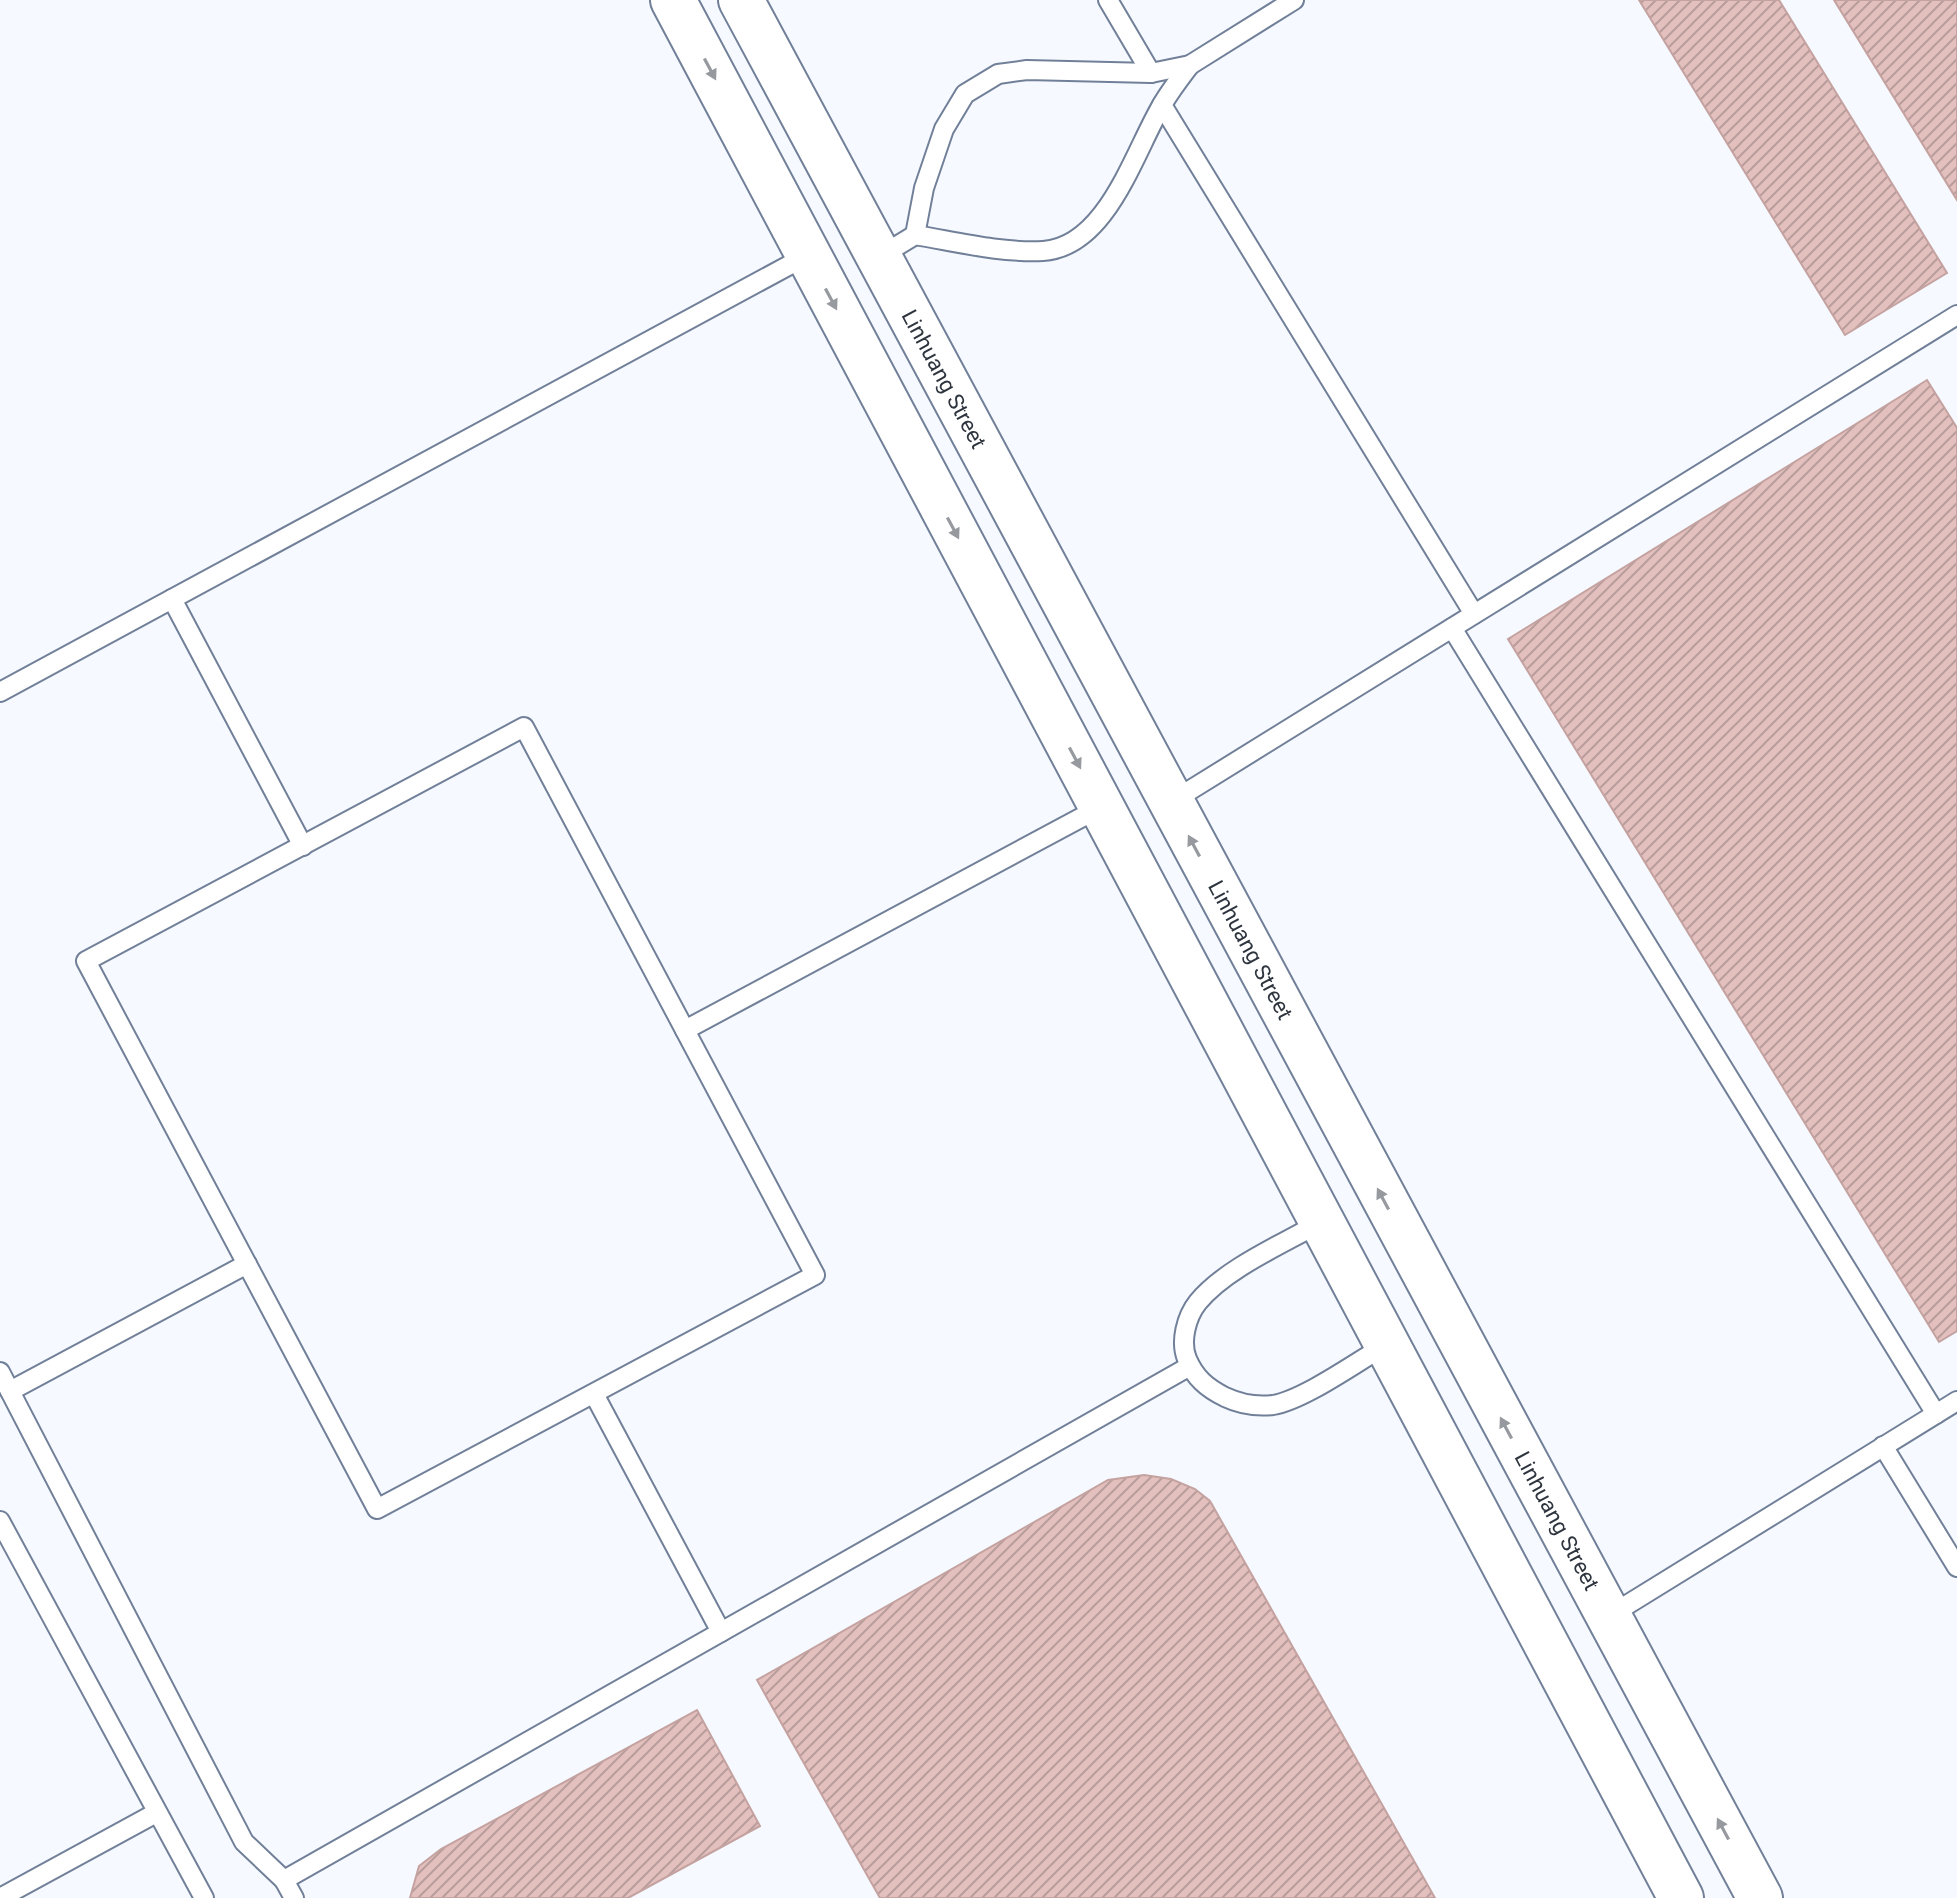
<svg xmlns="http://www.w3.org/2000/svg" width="1957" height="1898" viewBox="0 0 1957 1898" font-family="Roboto,sans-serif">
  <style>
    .building { fill: url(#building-hatch); stroke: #c4a2a0; stroke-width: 2 }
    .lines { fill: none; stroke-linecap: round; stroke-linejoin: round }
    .service-casing { stroke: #718098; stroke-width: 22 }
    .secondary-casing { stroke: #718098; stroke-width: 48 }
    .service { stroke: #fff; stroke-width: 18 }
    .secondary { stroke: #fff; stroke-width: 44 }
    .oneway { fill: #969a9f }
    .labels { text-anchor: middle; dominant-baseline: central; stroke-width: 6; stroke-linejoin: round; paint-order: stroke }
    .street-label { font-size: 22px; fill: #2e353f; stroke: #fff }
  </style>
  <defs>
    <pattern id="building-hatch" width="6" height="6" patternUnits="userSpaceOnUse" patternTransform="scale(2)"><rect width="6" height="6" fill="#e3c0be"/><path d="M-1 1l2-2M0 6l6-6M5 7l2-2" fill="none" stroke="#b89d9c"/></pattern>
  </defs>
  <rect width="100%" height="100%" fill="#f6f9ff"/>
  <g class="building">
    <path d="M1639,0H1779L1947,273L1845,335Z"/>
    <path d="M1834,0H1957V200Z"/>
    <path d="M1927,380L1957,428V1331L1939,1342L1508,639Z"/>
    <path d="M1144,1475L1171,1479L1195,1489L1210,1501L1435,1898H880L757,1680L1108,1480Z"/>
    <path d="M697,1710L760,1826L628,1898H410L419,1866L441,1849Z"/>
  </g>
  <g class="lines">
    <defs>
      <g id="service">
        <path d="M1108,0L1151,73"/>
        <path d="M1162,105L1474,614"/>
        <path d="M915,235L924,188L944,129L965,94L998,74L1027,70L1151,73L1190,65L1294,0"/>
        <path d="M879,257L915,235C957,242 1000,253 1043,251C1107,247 1134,152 1162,105C1170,91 1180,78 1190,65"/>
        <path d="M172,599L303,846"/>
        <path d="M1452,628L1936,1414"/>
        <path d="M0,692L808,255"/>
        <path d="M524,727L815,1275L377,1509L86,961Z"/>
        <path d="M1171,802L1957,315"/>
        <path d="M685,1030L1101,807"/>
        <path d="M1321,1222C1283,1244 1226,1268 1198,1302C1186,1317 1180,1342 1187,1359C1195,1378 1207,1388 1225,1397C1240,1404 1256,1407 1273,1405C1304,1400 1358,1361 1386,1345"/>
        <path d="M0,1372L244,1842L284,1880"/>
        <path d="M10,1391L247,1264"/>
        <path d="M594,1394L721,1632"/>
        <path d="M1883,1446L1957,1567"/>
        <path d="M0,1521L204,1898"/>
        <path d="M1609,1616L1957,1401"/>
        <path d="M0,1898L156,1813"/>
        <path d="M294,1898L284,1880L1190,1366"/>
      </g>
      <g id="secondary">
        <path d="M673,0L1681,1898"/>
        <path id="s1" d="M741,0L1760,1898"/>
      </g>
    </defs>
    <use href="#service" class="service-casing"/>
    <use href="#secondary" class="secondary-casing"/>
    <use href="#service" class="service"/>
    <use href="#secondary" class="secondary"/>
  </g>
  <defs><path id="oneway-solid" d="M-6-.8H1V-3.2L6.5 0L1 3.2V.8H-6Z" transform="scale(2)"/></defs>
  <g class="oneway">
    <use href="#oneway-solid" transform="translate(710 69) rotate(62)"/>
    <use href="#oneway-solid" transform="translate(831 299) rotate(62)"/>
    <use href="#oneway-solid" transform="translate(953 528) rotate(62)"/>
    <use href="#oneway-solid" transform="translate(1075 758) rotate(62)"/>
    <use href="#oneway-solid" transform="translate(1194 846) rotate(-118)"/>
    <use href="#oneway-solid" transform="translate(1383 1199) rotate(-118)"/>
    <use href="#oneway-solid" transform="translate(1506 1428) rotate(-118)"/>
    <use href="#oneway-solid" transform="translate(1723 1829) rotate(-118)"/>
  </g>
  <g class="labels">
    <g class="street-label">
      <text stroke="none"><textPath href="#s1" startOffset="430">Linhuang Street</textPath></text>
      <text stroke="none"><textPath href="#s1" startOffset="1078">Linhuang Street</textPath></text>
      <text stroke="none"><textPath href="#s1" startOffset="1726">Linhuang Street</textPath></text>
    </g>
  </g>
</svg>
